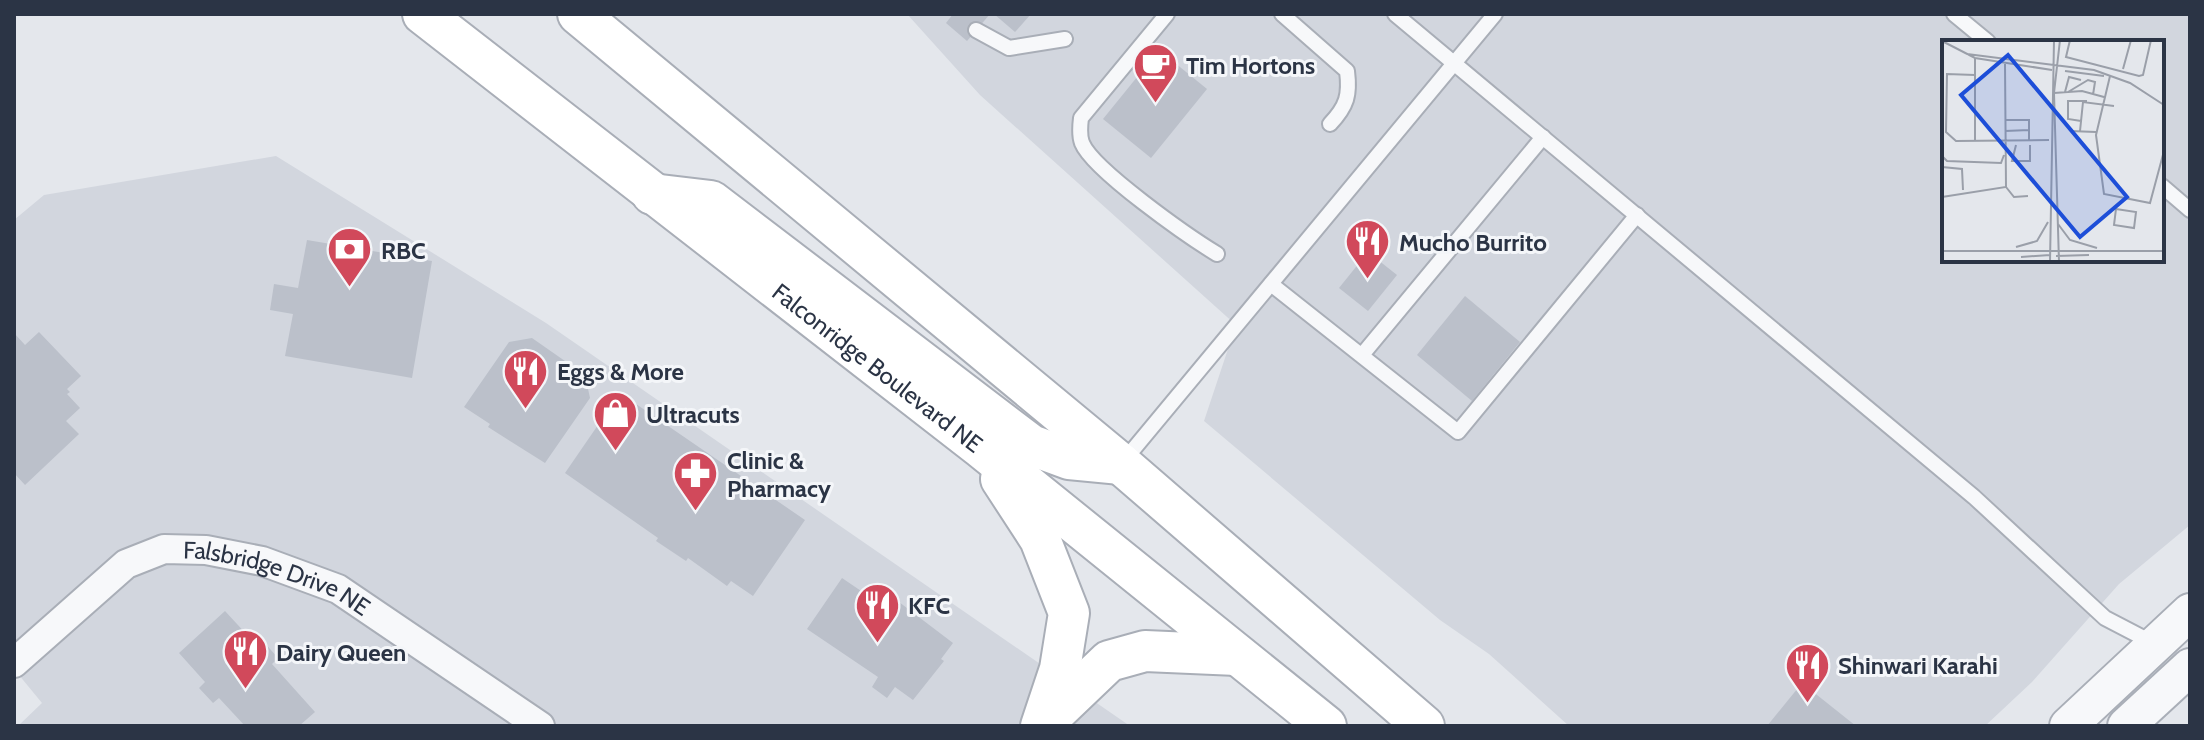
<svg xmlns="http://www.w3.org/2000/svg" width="2204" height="740" viewBox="0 0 2204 740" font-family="Cabin,sans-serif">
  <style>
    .built { fill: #d2d6de; fill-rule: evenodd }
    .building { fill: #bbc0ca }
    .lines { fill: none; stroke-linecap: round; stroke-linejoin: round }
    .service-casing { stroke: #a9aeb7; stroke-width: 18 }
    .minor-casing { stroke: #a9aeb7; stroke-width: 32 }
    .tertiary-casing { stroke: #a9aeb7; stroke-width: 40 }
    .secondary-casing { stroke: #a9aeb7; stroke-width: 44 }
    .service { stroke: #f7f8fa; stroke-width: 14 }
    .minor { stroke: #f7f8fa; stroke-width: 28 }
    .tertiary { stroke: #f7f8fa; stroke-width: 36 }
    .secondary { stroke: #fff; stroke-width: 40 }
    .labels { text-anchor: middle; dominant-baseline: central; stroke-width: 6; stroke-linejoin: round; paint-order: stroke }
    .poi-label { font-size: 24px; font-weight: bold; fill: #2b3445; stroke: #f4f6f9; text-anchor: start }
    .street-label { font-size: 24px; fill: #2b3445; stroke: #f4f6f9 }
    .inset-road { fill: none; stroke: #9a9fa9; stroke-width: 2 }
    .view { fill: #1d4ed8; fill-opacity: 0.15; stroke: #1d4ed8; stroke-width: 4 }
    .inset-edge { fill: none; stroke: #2b3445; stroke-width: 4 }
  </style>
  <rect width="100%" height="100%" fill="#e4e7ec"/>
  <g class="built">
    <path d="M907,14H2190V525L2119,584L2032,682L1985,726H1569L1489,654L1440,620L1204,421L1236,325L980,95ZM1944,42H2162V260H1944Z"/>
    <path d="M276,156L546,323L1130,726H18L42,703L14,669V220L44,195Z"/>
  </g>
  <g class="building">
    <path d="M953,14H990L967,41L946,23Z"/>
    <path d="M994,14H1031L1015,32Z"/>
    <path d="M1159,50L1207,89L1151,158L1103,119Z"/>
    <path d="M307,240L432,261L412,378L285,356L293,314L270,310L274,284L298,288Z"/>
    <path d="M1368,252L1397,275L1368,311L1339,288Z"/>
    <path d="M1465,296L1520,342L1472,401L1417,355Z"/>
    <path d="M39,332L81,376L67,389L70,392L67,394L80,408L66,421L79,434L25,485L14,473V333L25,345Z"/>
    <path d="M532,338L585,375L590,398L545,463L488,427L490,424L464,407L509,342Z"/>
    <path d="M620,393L805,520L753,596L731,581L727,586L688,558L686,561L656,541L658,538L565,473Z"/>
    <path d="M842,578L892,612L899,602L953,643L941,659L944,661L913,700L895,687L887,698L872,687L878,677L807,629Z"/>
    <path d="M225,611L249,637L255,632L278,658L272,664L315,712L299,726H245L219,698L213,703L199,688L205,682L179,653Z"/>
    <path d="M1802,683L1856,726H1767Z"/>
  </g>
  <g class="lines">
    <defs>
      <g id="service">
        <path d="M1167,14L1081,118C1080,126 1079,135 1082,143C1093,170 1189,237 1217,254"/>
        <path d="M1282,14L1347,71C1350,95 1347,106 1330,124"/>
        <path d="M1395,14L1974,497L2105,618L2155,644"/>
        <path d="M1954,14L1988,42"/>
        <path d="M976,30L1009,48L1065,39"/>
        <path d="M2162,186L2190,210"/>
        <path d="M1271,284L1458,432L1637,215"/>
        <path d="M1362,355L1543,137"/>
        <path d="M1122,463L1495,14"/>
      </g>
      <g id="minor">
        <path id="s1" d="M14,663L126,564L164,549L206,550L262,561L338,589L540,726"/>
      </g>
      <g id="tertiary">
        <path d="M2068,726L2190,612"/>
        <path d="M2126,726L2190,667"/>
      </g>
      <g id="secondary">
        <path id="s2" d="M423,14L980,447L1326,726"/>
        <path d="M578,14L1121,464L1424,726"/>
        <path d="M652,194L711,201L1031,445L1069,459L1121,464"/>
        <path d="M1001,479L1040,539L1069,613L1060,669L1041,726"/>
        <path d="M1044,723L1109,661L1145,651L1237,655"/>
      </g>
    </defs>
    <use href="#service" class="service-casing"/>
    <use href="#minor" class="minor-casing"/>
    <use href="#tertiary" class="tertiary-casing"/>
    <use href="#secondary" class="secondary-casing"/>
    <use href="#service" class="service"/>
    <use href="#minor" class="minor"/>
    <use href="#tertiary" class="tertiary"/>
    <use href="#secondary" class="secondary"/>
  </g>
  <defs>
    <symbol id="cafe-pin" viewBox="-11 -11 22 30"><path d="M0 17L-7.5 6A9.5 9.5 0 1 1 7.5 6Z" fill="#d1495b" stroke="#f4f6f9"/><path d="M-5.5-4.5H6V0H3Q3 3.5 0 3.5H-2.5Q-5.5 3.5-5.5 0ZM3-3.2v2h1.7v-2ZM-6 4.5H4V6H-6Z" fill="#fff"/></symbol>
    <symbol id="restaurant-pin" viewBox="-11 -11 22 30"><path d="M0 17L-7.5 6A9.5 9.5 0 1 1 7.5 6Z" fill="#d1495b" stroke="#f4f6f9"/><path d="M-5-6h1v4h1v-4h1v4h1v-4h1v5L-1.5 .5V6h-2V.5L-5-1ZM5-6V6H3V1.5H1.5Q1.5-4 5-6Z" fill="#fff"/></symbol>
    <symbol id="bank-pin" viewBox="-11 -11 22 30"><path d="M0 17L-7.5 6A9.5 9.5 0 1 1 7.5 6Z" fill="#d1495b" stroke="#f4f6f9"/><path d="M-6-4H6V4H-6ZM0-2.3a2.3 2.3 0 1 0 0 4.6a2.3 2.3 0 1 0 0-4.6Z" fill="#fff"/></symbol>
    <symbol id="shop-pin" viewBox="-11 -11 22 30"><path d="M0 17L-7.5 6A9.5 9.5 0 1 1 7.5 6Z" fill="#d1495b" stroke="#f4f6f9"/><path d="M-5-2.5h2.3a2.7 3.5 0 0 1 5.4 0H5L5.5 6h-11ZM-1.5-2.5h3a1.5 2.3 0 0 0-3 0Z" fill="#fff"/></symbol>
    <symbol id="pharmacy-pin" viewBox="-11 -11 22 30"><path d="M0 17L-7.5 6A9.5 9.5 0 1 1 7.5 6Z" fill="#d1495b" stroke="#f4f6f9"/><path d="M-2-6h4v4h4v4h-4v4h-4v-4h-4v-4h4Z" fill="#fff"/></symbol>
  </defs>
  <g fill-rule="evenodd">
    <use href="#cafe-pin" x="1130" y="40" width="51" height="69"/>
    <use href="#restaurant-pin" x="1342" y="216" width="51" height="69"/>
    <use href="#bank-pin" x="324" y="224" width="51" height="69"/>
    <use href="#restaurant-pin" x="500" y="346" width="51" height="69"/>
    <use href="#shop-pin" x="590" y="388" width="51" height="69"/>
    <use href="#pharmacy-pin" x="670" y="448" width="51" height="69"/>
    <use href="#restaurant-pin" x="852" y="580" width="51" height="69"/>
    <use href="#restaurant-pin" x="220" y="626" width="51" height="69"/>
    <use href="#restaurant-pin" x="1782" y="640" width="51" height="69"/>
  </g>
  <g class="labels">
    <g class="poi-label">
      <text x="1186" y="65">Tim Hortons</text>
      <text x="1399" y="242">Mucho Burrito</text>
      <text x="381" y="250">RBC</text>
      <text x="557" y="371">Eggs &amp; More</text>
      <text x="646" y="414">Ultracuts</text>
      <text x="727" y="460">Clinic &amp;<tspan x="727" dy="28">Pharmacy</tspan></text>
      <text x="908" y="605">KFC</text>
      <text x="276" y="652">Dairy Queen</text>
      <text x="1838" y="665">Shinwari Karahi</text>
    </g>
    <g class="street-label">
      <text stroke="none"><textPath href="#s2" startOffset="576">Falconridge Boulevard NE</textPath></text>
      <text stroke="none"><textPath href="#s1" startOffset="308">Falsbridge Drive NE</textPath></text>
    </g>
  </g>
  <g transform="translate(1942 40)">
    <rect width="222" height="222" fill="#e4e7ec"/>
    <path class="inset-road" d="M128,0L124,17L197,36L201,35L209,0M0,1L33,18L110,30M25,14L152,30L188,43L222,65M181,29L189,0M123,31L162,36M33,35L5,34L4,92L14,101L107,100M168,36L154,95L162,154L208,163L222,111M123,52L127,37L139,40M126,52L146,40L153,42L151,55M112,53L140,51L162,57M63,80H87V100M139,81L126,79V61H145M63,91L87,90M128,91L154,92M138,91L141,62L172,66M33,100V18M74,105L70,121H88V105M0,116L5,121L59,123L62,115M0,127L20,129L21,150M64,147L72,157L86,156M0,157L64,147L63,24M174,169L194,172L192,188L172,185ZM116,184L128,200L155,208M74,207L95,201L106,182M0,211H222M114,216L147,215M79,217L108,215M0,222L222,221M108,222L112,0M117,222L112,53L118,0"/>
    <path class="view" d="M66,15L185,157L138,197L19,55Z"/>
    <rect width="222" height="222" class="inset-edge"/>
  </g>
  <rect width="2204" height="740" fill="none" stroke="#2b3445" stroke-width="32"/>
</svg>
